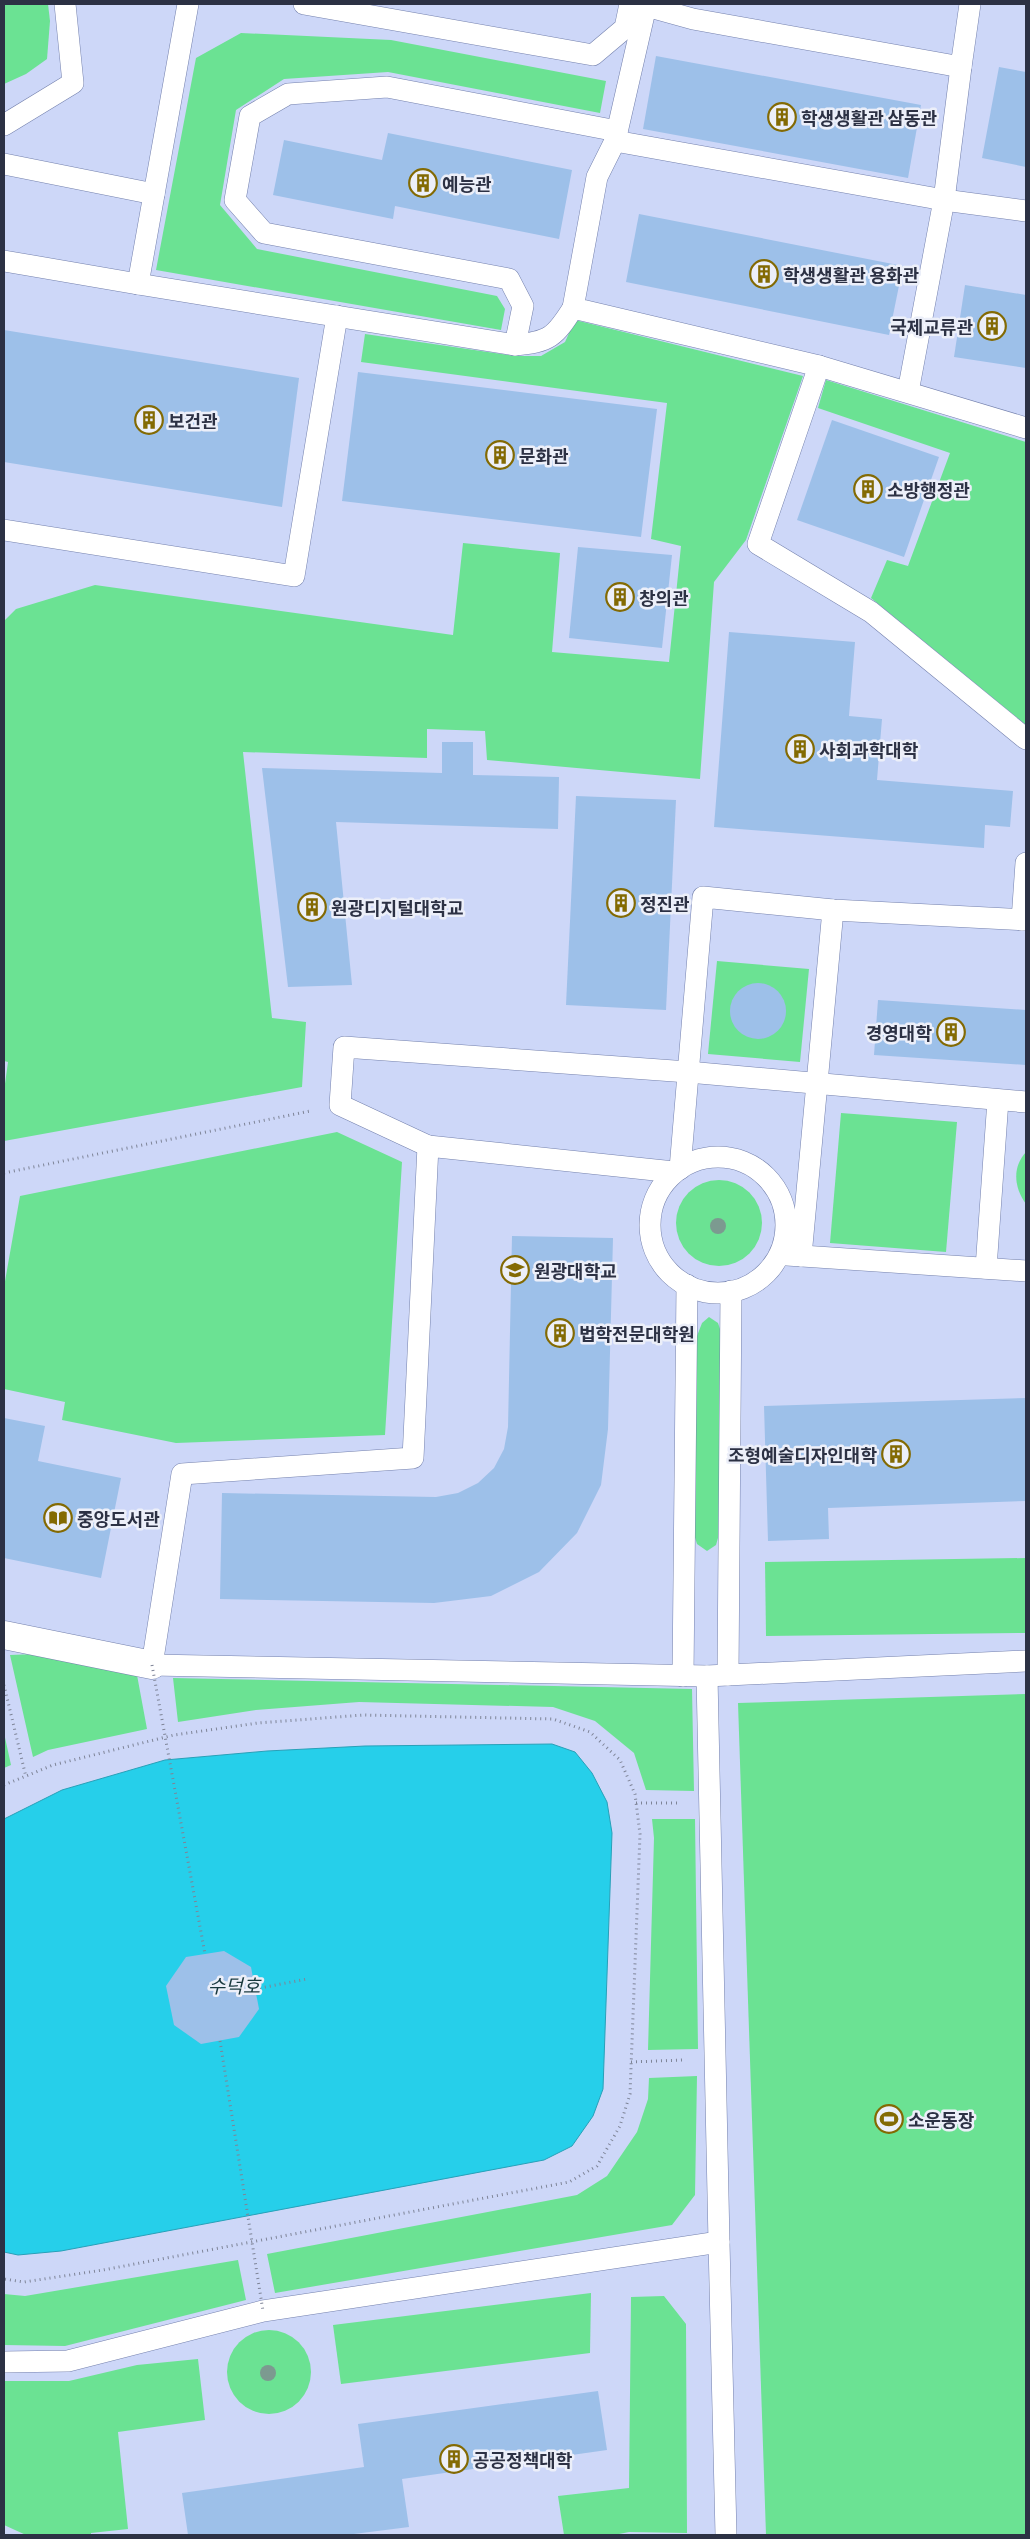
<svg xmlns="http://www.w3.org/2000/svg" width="1030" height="2539" viewBox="0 0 1030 2539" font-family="Literata,'Noto Sans KR',serif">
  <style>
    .built { fill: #cdd7f8 }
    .green { fill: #6be293 }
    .water { fill: #26cfea; stroke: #28a0b8 }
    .building { fill: #9dc0e9 }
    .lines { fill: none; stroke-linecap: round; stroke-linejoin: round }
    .lane-casing { stroke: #7481ad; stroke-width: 22 }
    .street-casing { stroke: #7481ad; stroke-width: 29 }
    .path { stroke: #7e8497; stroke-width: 3; stroke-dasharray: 1 4; stroke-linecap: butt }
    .lane { stroke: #fff; stroke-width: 21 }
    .street { stroke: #fff; stroke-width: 28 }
    .path-bridge { stroke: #7e8497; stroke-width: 3; stroke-dasharray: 1 4; stroke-linecap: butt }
    .tree { fill: #7c9a90 }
    .labels { text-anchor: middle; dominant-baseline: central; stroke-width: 5; stroke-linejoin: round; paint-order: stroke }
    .poi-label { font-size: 18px; font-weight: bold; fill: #2c3144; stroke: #eceff9; text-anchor: start }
    .water-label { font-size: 19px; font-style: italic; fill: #17373d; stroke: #eceff9 }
  </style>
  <rect width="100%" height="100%" fill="#dce2f6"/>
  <rect class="built" x="4" y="4" width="1022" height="2531"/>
  <g class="green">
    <path d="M4,4H48L50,21L47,59L26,74L4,84Z"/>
    <path d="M241,33L391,40L606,81L600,113L388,72L284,79L236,110L220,205L257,249L497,296L505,309L501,330L156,270L196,58Z"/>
    <path d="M575,320L803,376L746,540L714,582L700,779L487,760L485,731L427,729V758L243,752L272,1018L306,1022L302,1087L4,1141V1091L8,1062L4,1061V621L16,609L95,585L453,635L463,543L560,553L552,652L669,662L681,546L651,539L667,403L361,362L365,334L515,356H541L565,342Z"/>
    <path d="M826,380L1026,442V725L871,598L887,560L908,566L950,453L818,408Z"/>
    <path d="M717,961L809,969L800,1062L708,1054Z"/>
    <path d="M841,1113L957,1122L946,1252L830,1243Z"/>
    <path d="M337,1132L402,1162L385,1435L176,1443L62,1420L65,1402L4,1389V1287L20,1196Z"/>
    <path d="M1026,1152V1204C1014,1188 1012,1167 1026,1152Z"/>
    <circle cx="719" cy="1223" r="43"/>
    <path d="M709,1317L718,1323L722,1335L720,1531L716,1545L707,1551L697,1544L693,1531L697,1336L702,1323Z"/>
    <path d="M1026,1558V1633L766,1636L765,1562Z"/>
    <path d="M36,1654L137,1675L147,1729L48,1750L33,1757L10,1655Z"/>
    <path d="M173,1678L692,1689L694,1791L646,1790L634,1753L595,1721L553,1707L359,1702L256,1710L178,1722Z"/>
    <path d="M1026,1694V2535H766L738,1703Z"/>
    <path d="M4,1733L11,1765L4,1768Z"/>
    <path d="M652,1819H695L698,2049L648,2050L654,1838Z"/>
    <path d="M697,2076L695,2195L672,2225L275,2293L267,2254L577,2195L607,2176L637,2132L648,2099L649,2078Z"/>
    <path d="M238,2260L246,2300L65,2346L4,2345V2294L25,2296Z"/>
    <path d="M591,2293L590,2353L341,2384L333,2325Z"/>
    <path d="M664,2296L686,2324L687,2533L629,2532L614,2535H564L558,2496L629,2488L631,2297Z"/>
    <circle cx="269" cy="2372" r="42"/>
    <path d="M198,2359L205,2420L118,2432L128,2529L91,2533V2535H26L4,2525V2381H69L137,2365Z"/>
  </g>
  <path class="water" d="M552,1744L575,1752L592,1773L607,1802L612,1833L603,2089L593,2116L572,2146L544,2160L61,2251L18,2255L4,2252V1819L62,1790L165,1760L267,1751L365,1746Z"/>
  <g class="building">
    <path d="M656,56L921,105L908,178L643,129Z"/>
    <path d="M999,67L1026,72V167L982,158Z"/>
    <path d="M388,133L572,170L559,239L395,206L393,219L273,195L284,140L382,160Z"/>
    <path d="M639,214L903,266L889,335L626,282Z"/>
    <path d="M965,285L1026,295V368L954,357Z"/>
    <path d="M4,330L299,378L282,507L4,462Z"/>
    <path d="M358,372L657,409L641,537L342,501Z"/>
    <path d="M832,420L939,457L904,557L797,520Z"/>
    <path d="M578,547L672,555L662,648L569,638Z"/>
    <path d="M729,632L855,642L849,716L882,719L877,780L1013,791L1010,827L985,825L984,848L714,827Z"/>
    <path d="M442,742H473V775L559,777L558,829L336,822L352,985L288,987L262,768L442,773Z"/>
    <path d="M576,796L676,800L666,1010L566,1005Z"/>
    <circle cx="758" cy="1011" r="28"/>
    <path d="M878,1000L1026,1010V1065L874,1055Z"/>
    <path d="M512,1236L613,1238L608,1429L601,1485L577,1533L539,1572L491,1596L434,1603L220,1599L222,1493L436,1497L458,1493L478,1483L494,1468L504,1449L508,1427Z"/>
    <path d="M1026,1398V1501L828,1508L829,1539L768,1541L764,1406Z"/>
    <path d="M4,1418L45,1426L38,1461L121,1478L101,1578L4,1558Z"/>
    <path d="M224,1951L251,1967L259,2009L239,2037L201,2044L174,2025L166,1986L186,1957Z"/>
    <path d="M598,2391L607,2450L402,2479L409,2527L346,2535H188L182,2493L364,2467L358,2424Z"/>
  </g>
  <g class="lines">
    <defs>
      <g id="lane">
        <path d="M304,4L593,55L625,28L630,4"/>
        <path d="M970,4L961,67L693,19L646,6L615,141L944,200L1026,211"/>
        <path d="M4,125L73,83L65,4"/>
        <path d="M615,141L597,177L573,308L819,366L1026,428"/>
        <path d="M4,164L154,194"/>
        <path d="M4,261L138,284L188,4"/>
        <path d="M138,284L515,345C549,342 555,337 573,308"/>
        <path d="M515,345L523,306L509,279L264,233L235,200L250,116L288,94L387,87L617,131"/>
        <path d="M819,366L758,544L871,612L1026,739"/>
        <path d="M908,392L944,200L961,67"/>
        <path d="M4,530L294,576L337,316"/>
        <path d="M1022,920L1026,863"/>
        <path d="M428,1146L340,1105L344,1047L688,1072L1026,1102"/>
        <circle cx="718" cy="1225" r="68"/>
        <path d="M680,1169L703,897L833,910L1026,920"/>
        <path d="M674,1172L428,1146L413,1458L182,1474L152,1665L707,1676L1026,1661"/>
        <path d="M787,1255L1026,1271"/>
        <path d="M801,1256L833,910"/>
        <path d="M986,1268L998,1100"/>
        <path d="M728,1675L731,1291"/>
        <path d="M683,1676L687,1285"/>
        <path d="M719,2242L726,2535"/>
        <path d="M4,2362L68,2361L263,2311L719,2242L707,1676"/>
      </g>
      <path id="street" d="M4,1635L152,1665"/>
    </defs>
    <use href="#lane" class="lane-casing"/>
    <use href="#street" class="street-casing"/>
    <g class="path">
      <path d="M4,1173L310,1111"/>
      <path d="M4,1685L26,1777"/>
      <path d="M4,1785L53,1765L174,1735L258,1723L363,1715L553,1719L590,1732L620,1760L635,1794L640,1834L630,2094L620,2126L597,2166L569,2182L103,2270L24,2282L4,2279"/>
      <path d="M636,1803H678"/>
      <path d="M255,1989L307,1979"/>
      <path d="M631,2062L683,2060"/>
    </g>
    <use href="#lane" class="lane"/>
    <use href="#street" class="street"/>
    <g class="path-bridge">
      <path d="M152,1665L205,1954"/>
      <path d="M220,2041L263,2311"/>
    </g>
  </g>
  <g class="tree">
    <circle cx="718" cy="1226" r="8"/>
    <circle cx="268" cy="2373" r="8"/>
  </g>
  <defs>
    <symbol id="building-ring" viewBox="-11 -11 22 22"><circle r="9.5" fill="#eceff9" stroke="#836a03" stroke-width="1.5"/><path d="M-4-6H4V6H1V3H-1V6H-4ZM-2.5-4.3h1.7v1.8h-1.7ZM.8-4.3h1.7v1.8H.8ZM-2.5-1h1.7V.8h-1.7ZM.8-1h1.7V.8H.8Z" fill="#836a03"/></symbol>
    <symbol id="university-ring" viewBox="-11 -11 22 22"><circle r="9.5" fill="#eceff9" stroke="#836a03" stroke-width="1.5"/><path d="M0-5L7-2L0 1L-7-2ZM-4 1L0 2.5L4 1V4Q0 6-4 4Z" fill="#836a03"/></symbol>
    <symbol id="library-ring" viewBox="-11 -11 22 22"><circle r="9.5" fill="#eceff9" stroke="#836a03" stroke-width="1.5"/><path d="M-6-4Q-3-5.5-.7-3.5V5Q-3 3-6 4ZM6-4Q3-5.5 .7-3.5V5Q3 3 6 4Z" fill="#836a03"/></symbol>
    <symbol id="stadium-ring" viewBox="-11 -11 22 22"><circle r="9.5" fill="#eceff9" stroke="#836a03" stroke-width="1.5"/><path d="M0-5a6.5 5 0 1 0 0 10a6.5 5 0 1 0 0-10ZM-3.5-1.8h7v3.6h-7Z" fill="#836a03"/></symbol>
  </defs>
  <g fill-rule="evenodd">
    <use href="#building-ring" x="766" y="101" width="32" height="32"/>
    <use href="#building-ring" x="407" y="167" width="32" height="32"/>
    <use href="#building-ring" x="748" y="258" width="32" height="32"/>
    <use href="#building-ring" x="976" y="310" width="32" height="32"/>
    <use href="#building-ring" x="133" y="404" width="32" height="32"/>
    <use href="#building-ring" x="484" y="439" width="32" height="32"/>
    <use href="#building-ring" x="852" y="473" width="32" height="32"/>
    <use href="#building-ring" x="604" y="581" width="32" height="32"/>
    <use href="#building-ring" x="784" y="733" width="32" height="32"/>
    <use href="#building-ring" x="605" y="887" width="32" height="32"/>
    <use href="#building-ring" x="296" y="891" width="32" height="32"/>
    <use href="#building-ring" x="935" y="1016" width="32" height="32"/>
    <use href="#university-ring" x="499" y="1254" width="32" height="32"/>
    <use href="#building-ring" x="544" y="1317" width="32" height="32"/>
    <use href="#building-ring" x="880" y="1438" width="32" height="32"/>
    <use href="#library-ring" x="42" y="1502" width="32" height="32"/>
    <use href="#stadium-ring" x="873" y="2103" width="32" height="32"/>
    <use href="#building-ring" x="438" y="2443" width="32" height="32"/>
  </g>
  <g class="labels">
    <g class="poi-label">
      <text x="801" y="117">학생생활관 삼동관</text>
      <text x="442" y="183">예능관</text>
      <text x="783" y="274">학생생활관 용화관</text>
      <text x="973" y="326" text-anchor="end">국제교류관</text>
      <text x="168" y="420">보건관</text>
      <text x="519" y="455">문화관</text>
      <text x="887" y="489">소방행정관</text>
      <text x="639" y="597">창의관</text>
      <text x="819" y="749">사회과학대학</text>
      <text x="640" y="903">정진관</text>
      <text x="331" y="907">원광디지털대학교</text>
      <text x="932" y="1032" text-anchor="end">경영대학</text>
      <text x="534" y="1270">원광대학교</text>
      <text x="579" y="1333">법학전문대학원</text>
      <text x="877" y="1454" text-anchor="end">조형예술디자인대학</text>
      <text x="77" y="1518">중앙도서관</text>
      <text x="908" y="2119">소운동장</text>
      <text x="473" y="2459">공공정책대학</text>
    </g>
    <g class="water-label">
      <text x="234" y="1985">수덕호</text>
    </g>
  </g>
  <rect width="1030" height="2539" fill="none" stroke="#2c3144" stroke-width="10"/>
</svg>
